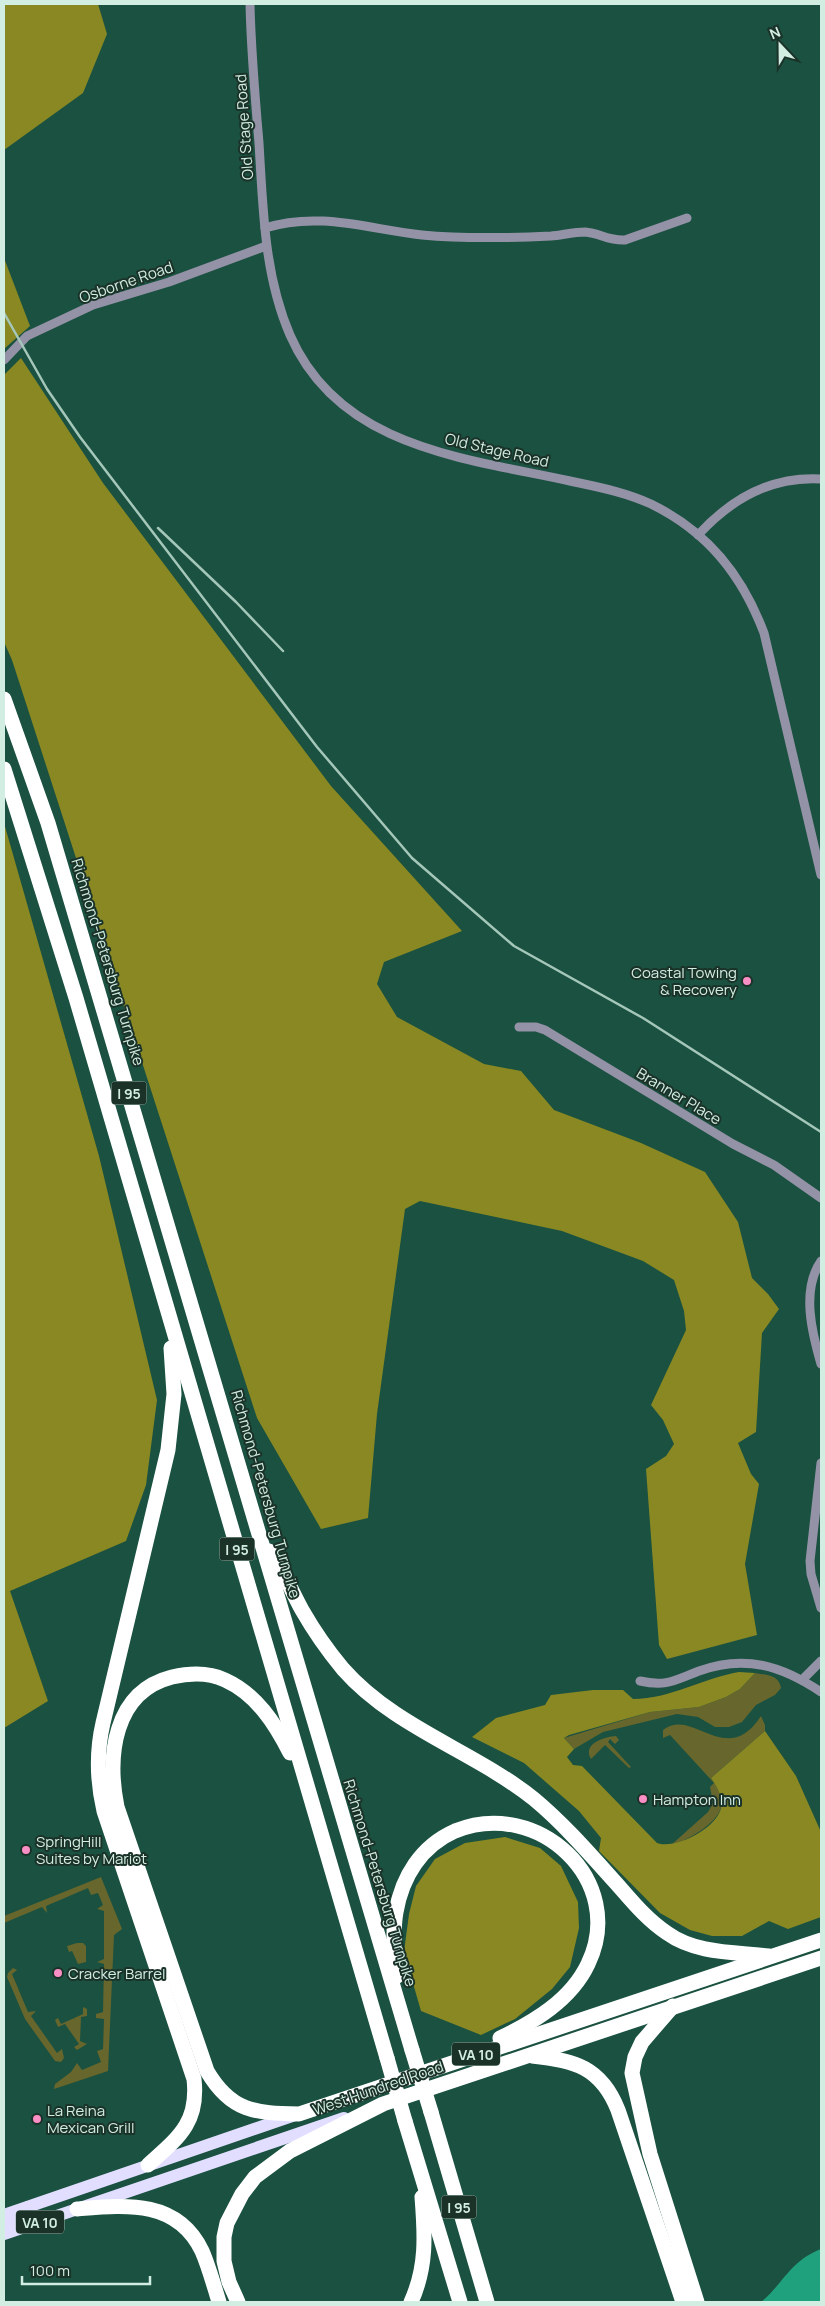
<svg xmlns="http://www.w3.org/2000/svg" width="825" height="2306" viewBox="0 0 825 2306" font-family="Manrope,sans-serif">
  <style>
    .green { fill: #66662d }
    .forest { fill: #898823 }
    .water { fill: #20a17d }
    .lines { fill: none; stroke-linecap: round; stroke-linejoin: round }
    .minor { stroke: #9492a6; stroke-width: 9 }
    .major { stroke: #e1deff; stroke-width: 12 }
    .highway { stroke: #fff; stroke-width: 15 }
    .rail { stroke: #a5c7ba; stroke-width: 2.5 }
    .highway-bridge { stroke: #fff; stroke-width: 15 }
    .poi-dot { fill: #fa8fc6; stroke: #1b3229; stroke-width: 2 }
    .labels { text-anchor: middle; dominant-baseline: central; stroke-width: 4; stroke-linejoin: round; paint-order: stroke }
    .shield { fill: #1b3229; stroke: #9bb5aa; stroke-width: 1 }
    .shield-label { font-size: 14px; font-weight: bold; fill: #d2ede2 }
    .street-label { font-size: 15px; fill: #d2ede2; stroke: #1b3229 }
    .poi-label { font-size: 15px; fill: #d2ede2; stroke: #1b3229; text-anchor: start }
  </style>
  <rect width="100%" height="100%" fill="#1a5140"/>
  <g class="green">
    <path d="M755,1673C766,1675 779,1675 781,1688L775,1695L756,1705L742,1722L729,1727H715L698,1717L677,1714L603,1732L574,1749L564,1738L650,1712L699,1707L726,1697L740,1689Z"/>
    <path d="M761,1716L765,1725V1731L711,1778C717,1787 723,1797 721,1807C718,1824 684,1842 670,1846L708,1812L713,1803L710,1787L714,1783L670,1735L663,1738V1730C693,1706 726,1770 761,1716Z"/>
    <path d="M616,1736L619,1740L615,1744L610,1739L608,1742L631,1767L629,1768L605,1745L591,1759C582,1743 605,1737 616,1736Z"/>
    <path d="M101,1877L122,1929L114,1935L108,2071L54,2089L55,2084L71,2072L77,2063L82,2070L101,2062L97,2051L103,2049L104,2019L96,2018V2014L103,2012L104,1964L97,1962L104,1959V1911L97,1909L103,1905L98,1893L91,1895L88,1888L46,1906L47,1913L42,1907L4,1923V1916Z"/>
    <path d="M77,1943H83L86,1946V1962L78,1964L72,1951L69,1952L67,1946Z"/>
    <path d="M13,1968L17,1970L12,1974L28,2012L36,2011L31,2016L57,2053L62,2049L64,2058L61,2062L55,2061L25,2019L7,1977L8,1973Z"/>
    <path d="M83,2007L87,2009V2016L81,2017L80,2041L87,2044L77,2050L74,2047L79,2044L65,2024L58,2027L55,2020L58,2018L61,2024L83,2014Z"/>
  </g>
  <g class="forest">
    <path d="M4,4H98L107,34L83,93L4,150Z"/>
    <path d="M4,258L30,326L4,349Z"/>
    <path d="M21,358L103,483L331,786L462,931L384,962L377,984L397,1017L484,1064L521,1071L554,1110L641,1143L705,1172L738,1222L752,1278L768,1294L779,1309L762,1333L756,1432L738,1443L751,1474L759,1484L745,1564L757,1635L667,1659L659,1645L646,1469L666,1456L674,1444L663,1420L651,1405L686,1330L684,1311L674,1280L643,1261L562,1231L420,1201L405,1209L377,1414L368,1518L321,1529L257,1418L12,660L4,642V375Z"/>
    <path d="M4,823L99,1156L157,1400L146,1485L126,1541L10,1591L48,1701L4,1728Z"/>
    <path d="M739,1672L755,1673L740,1689L726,1697L699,1707L650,1712L569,1735L564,1738L574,1749L567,1757L573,1765L582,1766L657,1843C675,1850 717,1828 721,1808C723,1797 717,1787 711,1778L765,1731L796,1776L821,1832V1917L788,1929L769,1921L742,1936H712L690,1930L660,1913L599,1851L601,1838L579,1811L524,1763L472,1737L496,1718L545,1705L551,1695L593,1690H623L633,1699C670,1699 703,1678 739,1672Z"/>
    <path d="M505,1837L540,1848L561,1866L578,1902L579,1928L570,1967L552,1989L515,2019L481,2035L421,2011L404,1952L409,1914L416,1886L435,1859L465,1843Z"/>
  </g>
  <path class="water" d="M821,2249V2302H761C784,2283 790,2261 821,2249Z"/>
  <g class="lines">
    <g class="minor">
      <path d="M250,4C251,50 255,97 259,143C263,208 264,275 290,335C339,448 465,458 570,481C598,487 625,492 651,504C708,532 742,575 764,633L821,875"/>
      <path d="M265,228C319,211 368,229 422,235C465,239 508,238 551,236C562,235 574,232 585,232C600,233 608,241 625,240L687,218"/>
      <path d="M4,360L27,336L93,305L169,282L266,246"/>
      <path d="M698,535C731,499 772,476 821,479"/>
      <path d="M519,1027H536L545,1030L733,1144L774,1165L821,1198"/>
      <path d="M821,1261C801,1290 812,1333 821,1364"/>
      <path d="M821,1463L810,1561L811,1574L821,1608"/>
      <path d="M802,1680L821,1661"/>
      <path d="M640,1681C667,1687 675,1680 699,1671C745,1654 782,1666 821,1692"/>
    </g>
    <g class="major">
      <path d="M4,2215L295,2115"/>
      <path d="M4,2225L27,2215L28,2207"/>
      <path d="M4,2234L344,2118"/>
    </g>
    <g class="highway">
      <path d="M4,699L48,823L412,2050"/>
      <path d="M4,769L76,998L387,2058"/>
      <path d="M269,1551C283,1569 291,1590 302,1610C314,1631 328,1651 343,1669C395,1728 474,1751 534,1799C564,1824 590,1854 616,1883C631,1900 647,1920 667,1933C696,1954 735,1952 769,1956"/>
      <path d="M290,1753C275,1723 256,1694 225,1680C208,1672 190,1673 172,1677C113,1692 107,1757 117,1807L207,2071C231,2112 255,2113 299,2114L821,1940"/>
      <path d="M396,1977C395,1956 392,1933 396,1912C402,1877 421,1846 455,1831C538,1797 628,1881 588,1964C571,2000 534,2022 500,2038"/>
      <path d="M673,2006L642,2042L635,2057L632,2073L650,2154L697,2302"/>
      <path d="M532,2056C574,2060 601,2067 618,2110L683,2302"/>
      <path d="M431,2112L487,2302"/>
      <path d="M405,2121L460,2302"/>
      <path d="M148,2165C178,2138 199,2123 194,2079L104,1811C97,1781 96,1753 103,1723L168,1450L174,1394L171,1348"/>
      <path d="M77,2209C125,2205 177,2199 202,2251C209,2267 214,2286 219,2302"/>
      <path d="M238,2302L229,2282L224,2261V2237L227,2223L242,2194L255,2177L290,2151L383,2104L821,1958"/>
      <path d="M411,2302C427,2267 425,2235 422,2197"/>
    </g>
    <g class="rail">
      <path d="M4,313L47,389L80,437L317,747L412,858L514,946L643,1018L821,1132"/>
      <path d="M158,528L236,602L283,651"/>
    </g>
    <g class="highway-bridge">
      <path d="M412,2050L431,2112"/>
      <path d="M387,2058L405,2121"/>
    </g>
  </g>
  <g class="poi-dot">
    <circle cx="747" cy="981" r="5"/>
    <circle cx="643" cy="1799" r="5"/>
    <circle cx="26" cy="1850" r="5"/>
    <circle cx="58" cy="1973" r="5"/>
    <circle cx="37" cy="2119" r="5"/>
  </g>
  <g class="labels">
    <g class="shield">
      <rect x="111.5" y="1081.5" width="35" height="23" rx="4"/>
      <rect x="219.5" y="1537.5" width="35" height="23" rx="4"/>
      <rect x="452" y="2042.5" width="48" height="23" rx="4"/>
      <rect x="441.5" y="2195.5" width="35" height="23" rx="4"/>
      <rect x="16" y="2210.5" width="48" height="23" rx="4"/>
    </g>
    <g class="shield-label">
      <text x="129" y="1093">I 95</text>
      <text x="237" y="1549">I 95</text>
      <text x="476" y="2054">VA 10</text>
      <text x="459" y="2207">I 95</text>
      <text x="40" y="2222">VA 10</text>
    </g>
    <g class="street-label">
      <text transform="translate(244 127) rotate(-94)">Old Stage Road</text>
      <text transform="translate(126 282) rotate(-19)">Osborne Road</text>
      <text transform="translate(497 450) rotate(13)">Old Stage Road</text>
      <text transform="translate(108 962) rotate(73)">Richmond-Petersburg Turnpike</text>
      <text transform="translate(679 1096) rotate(31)">Branner Place</text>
      <text transform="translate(266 1494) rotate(74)">Richmond-Petersburg Turnpike</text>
      <text transform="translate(380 1883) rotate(73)">Richmond-Petersburg Turnpike</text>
      <text transform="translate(378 2088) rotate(-19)">West Hundred Road</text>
    </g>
    <g class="poi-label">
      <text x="737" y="972" text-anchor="end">Coastal Towing<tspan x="737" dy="17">&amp; Recovery</tspan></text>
      <text x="653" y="1799">Hampton Inn</text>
      <text x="36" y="1841">SpringHill<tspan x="36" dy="17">Suites by Mariot</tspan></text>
      <text x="68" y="1973">Cracker Barrel</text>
      <text x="47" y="2110">La Reina<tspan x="47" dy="17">Mexican Grill</tspan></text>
    </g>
  </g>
  <rect width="825" height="2306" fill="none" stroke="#d2ede2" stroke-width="10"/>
  <g transform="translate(780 45) rotate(338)" stroke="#1b3229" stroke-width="4" paint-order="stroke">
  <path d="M0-4L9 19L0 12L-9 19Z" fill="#d2ede2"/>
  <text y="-8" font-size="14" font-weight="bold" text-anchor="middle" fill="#d2ede2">N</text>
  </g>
  <path d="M22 2276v8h128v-8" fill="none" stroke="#d2ede2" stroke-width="2.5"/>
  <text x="30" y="2276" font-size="15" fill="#d2ede2" stroke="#1b3229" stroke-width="4" paint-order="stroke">100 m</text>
</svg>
